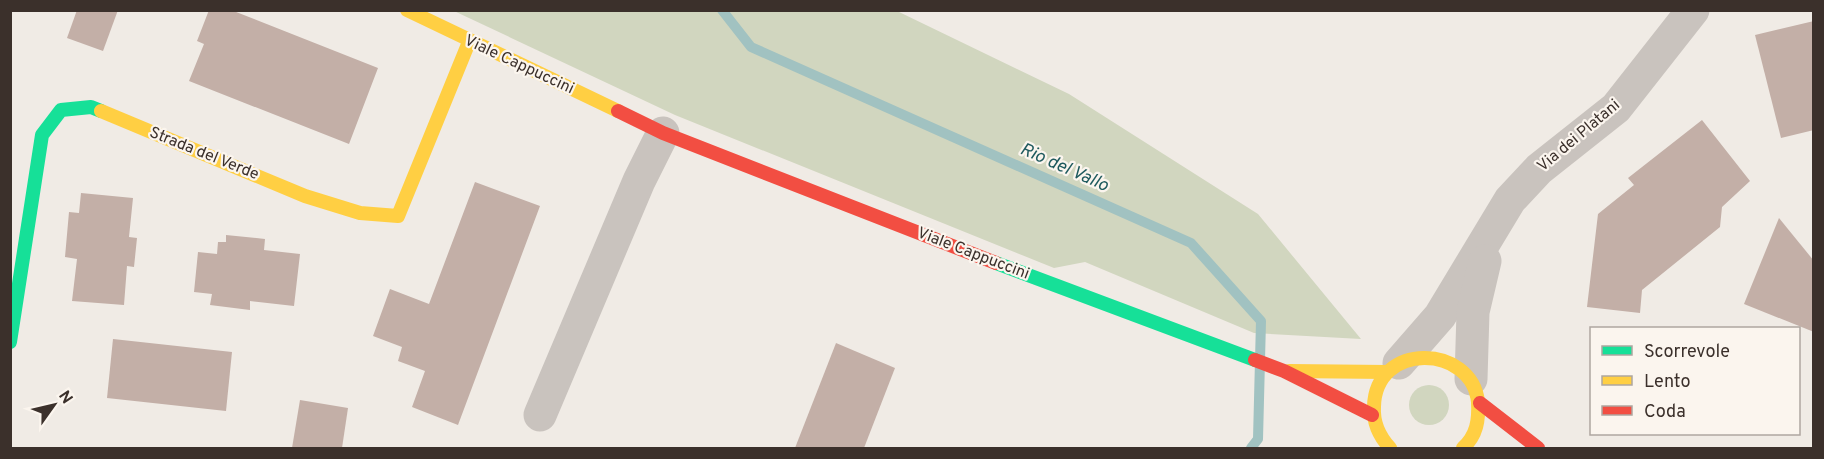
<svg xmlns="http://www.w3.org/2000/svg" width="1824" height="459" viewBox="0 0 1824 459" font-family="Overpass,sans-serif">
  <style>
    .green { fill: #d1d6bf }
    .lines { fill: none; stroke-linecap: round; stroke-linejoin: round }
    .stream { stroke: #a1c2c1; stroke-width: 10 }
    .building { fill: #c3afa7 }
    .street { stroke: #c9c3be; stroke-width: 33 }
    .fast { stroke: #16e098; stroke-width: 14 }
    .slow { stroke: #ffcf43; stroke-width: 14 }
    .jam { stroke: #f24e42; stroke-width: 14 }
    .labels { text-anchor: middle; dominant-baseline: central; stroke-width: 4.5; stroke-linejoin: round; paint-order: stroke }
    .street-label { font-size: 16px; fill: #3b302b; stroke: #fbf5ee }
    .water-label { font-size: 18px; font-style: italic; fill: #1f5a5e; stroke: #fbf5ee }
  </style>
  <rect width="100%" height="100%" fill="#f0ebe5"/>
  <g class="green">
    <path d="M454,11H897L1069,94L1258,214L1361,339L1254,333L1085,262L1054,268L675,115Z"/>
    <circle cx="1429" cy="405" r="20"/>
  </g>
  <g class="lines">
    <path class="stream" d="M722,10L751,47L1191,243L1261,321L1258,439L1251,448"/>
  </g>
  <g class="building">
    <path d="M77,10H118L103,51L67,38Z"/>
    <path d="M209,10H231L378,68L349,144L189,81L204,44L197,41Z"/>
    <path d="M1814,21V130L1781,138L1755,35Z"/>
    <path d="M1702,120L1750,181L1722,207L1720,227L1642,290L1640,313L1587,307L1598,214L1634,185L1628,178Z"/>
    <path d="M475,182L540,206L458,425L412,407L425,371L398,361L402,347L373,336L390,289L429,304Z"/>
    <path d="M81,193L133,198L129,237L137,238L134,267L127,266L124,305L72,301L77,259L65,257L69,212L79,213Z"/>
    <path d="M1779,218L1814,261V332L1744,304Z"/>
    <path d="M226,235L265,239L264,250L300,254L294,306L250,301V310L210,305L212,294L194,292L198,252L217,254L218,242H226Z"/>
    <path d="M113,339L232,352L226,411L107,398Z"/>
    <path d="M836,343L895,368L864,448H795Z"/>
    <path d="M300,400L348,408L342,448H292Z"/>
  </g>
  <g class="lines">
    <g class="street">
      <path d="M1399,363L1440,316L1510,200L1539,169L1616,108L1693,10"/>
      <path d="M1471,379L1473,312L1485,261"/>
      <path d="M540,415L639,181L663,133"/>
    </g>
    <g class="fast">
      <path d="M996,263L1255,360"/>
      <path d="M10,342L42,135L61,110L91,107L101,111"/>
    </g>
    <g class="slow">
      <path d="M407,10L618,111"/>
      <path d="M101,111L305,196L360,213L398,216L469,42"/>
      <path d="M1289,371L1387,372"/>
      <path d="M1390,448C1379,436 1373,423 1374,407C1375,341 1472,344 1478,402C1479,420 1477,435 1463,448"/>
    </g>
    <g class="jam">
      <path d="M618,111L663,133L996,263"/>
      <path d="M1255,360L1284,371L1372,415"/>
      <path d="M1480,403L1538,448"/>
    </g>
  </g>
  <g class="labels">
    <g class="street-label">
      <text transform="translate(519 65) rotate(25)">Viale Cappuccini</text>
      <text transform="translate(1579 136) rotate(-40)">Via dei Platani</text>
      <text transform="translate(204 154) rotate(22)">Strada del Verde</text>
      <text transform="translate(973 254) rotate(21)">Viale Cappuccini</text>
    </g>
    <g class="water-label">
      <text transform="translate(1064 168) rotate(24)">Rio del Vallo</text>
    </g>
  </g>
  <rect width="1824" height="459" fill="none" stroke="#3b302b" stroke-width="24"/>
  <rect x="1590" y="327" width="210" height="108" fill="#fbf5ee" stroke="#aea6a0" stroke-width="1.5"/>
  <rect x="1602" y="346" width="30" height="9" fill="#16e098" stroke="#aea6a0" stroke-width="1.5"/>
  <text x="1644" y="357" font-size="18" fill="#3b302b">Scorrevole</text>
  <rect x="1602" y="376" width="30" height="9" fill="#ffcf43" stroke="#aea6a0" stroke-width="1.5"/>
  <text x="1644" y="387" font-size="18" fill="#3b302b">Lento</text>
  <rect x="1602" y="406" width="30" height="9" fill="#f24e42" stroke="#aea6a0" stroke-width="1.5"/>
  <text x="1644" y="417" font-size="18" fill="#3b302b">Coda</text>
  <g transform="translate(54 405) rotate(56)" stroke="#fbf5ee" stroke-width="4.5" paint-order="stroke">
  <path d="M0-4.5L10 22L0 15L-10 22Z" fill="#3b302b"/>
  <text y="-9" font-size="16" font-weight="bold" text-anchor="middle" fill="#3b302b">N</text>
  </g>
</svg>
